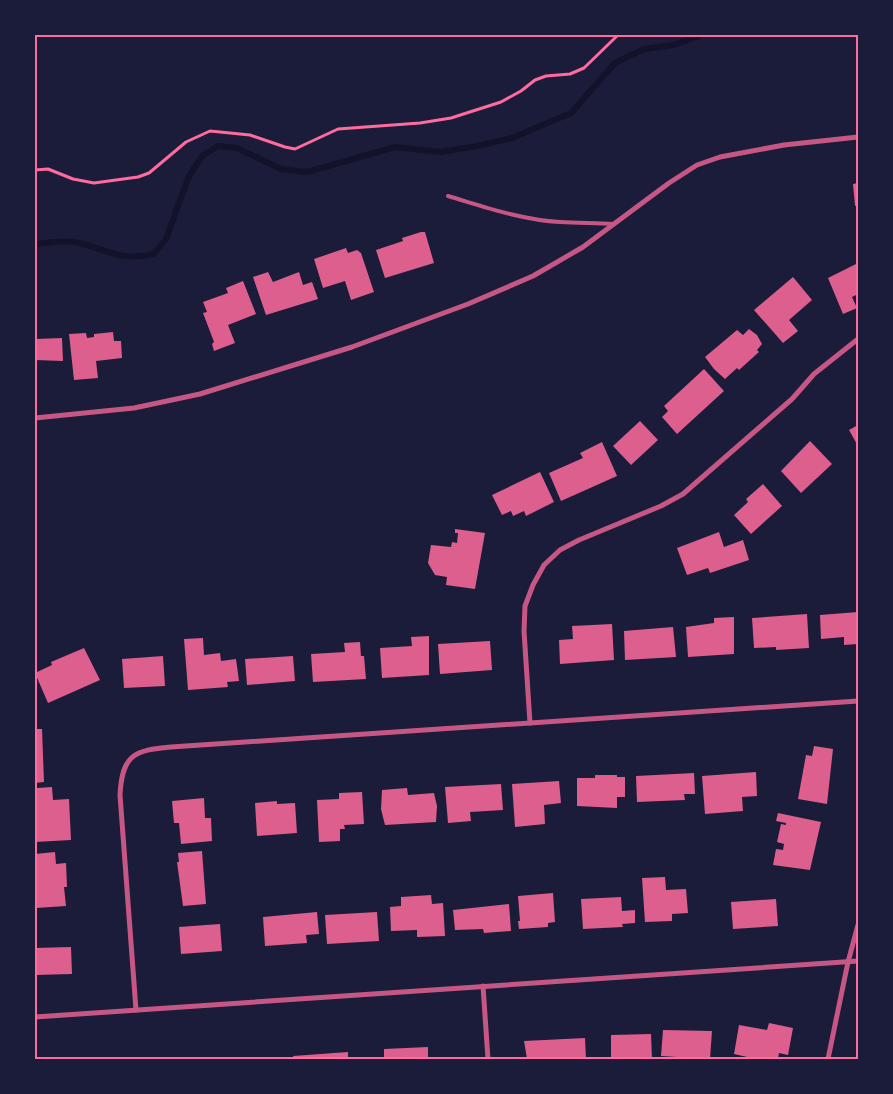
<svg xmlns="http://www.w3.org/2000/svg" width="893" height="1094" viewBox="0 0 893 1094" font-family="'Nunito Sans',sans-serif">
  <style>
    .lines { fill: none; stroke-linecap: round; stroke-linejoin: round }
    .stream { stroke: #12122b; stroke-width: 6 }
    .building { fill: #dd5f8e }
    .path { stroke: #ff6b9d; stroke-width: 3 }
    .service { stroke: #c65784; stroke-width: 4 }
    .minor { stroke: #c65784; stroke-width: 5 }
    .neatline { fill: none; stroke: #ff6b9d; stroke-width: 2 }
  </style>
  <rect width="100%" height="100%" fill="#1b1b3a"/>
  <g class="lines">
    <path class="stream" d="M35,244C47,243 62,240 74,242C108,248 115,262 154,254L166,239L189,176L202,156L218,146L237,148L281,169L307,172L395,147L441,152L477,146L512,138L571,113L615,63L644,49L674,45L701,35"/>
  </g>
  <g class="building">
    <path d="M858,183V205L855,206L853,184Z"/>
    <path d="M421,232H425L434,263L385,278L376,250L403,241L402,238Z"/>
    <path d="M346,248L348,253L357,250L361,253L374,292L351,300L345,281L323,288L314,259Z"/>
    <path d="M858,263V294L852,297L857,308L843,314L828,278Z"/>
    <path d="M268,272L273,282L299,272L303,285L312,282L318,299L266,315L253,277Z"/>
    <path d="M793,277L812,300L789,320L798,331L783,343L754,310Z"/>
    <path d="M243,281L256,314L228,325L235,343L214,351L212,344L214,342L203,313L207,312L203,302L228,293L226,288Z"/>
    <path d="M749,329L757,335L762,344L757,350L759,352L739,370L737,368L725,379L714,369L705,357L737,330L743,335Z"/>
    <path d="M113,332L114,341H121L122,358L96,361L98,378L74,380L69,334L86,333L87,338L94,337V334Z"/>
    <path d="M62,338L63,361L35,360V339Z"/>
    <path d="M704,369L724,391L677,434L662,417L668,411L664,406Z"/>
    <path d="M640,421L658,440L631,465L613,446Z"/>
    <path d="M858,425V446L849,430Z"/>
    <path d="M810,441L832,464L801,493L781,471Z"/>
    <path d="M602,442L617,476L561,501L549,473L583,458L580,453Z"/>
    <path d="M540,472L554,502L526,516L524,511L513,516L511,511L502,515L492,495Z"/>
    <path d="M763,484L782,506L751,534L734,515L748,502L746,499Z"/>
    <path d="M455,529L485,533L475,589L446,585L447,577L435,575L428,563L431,545L451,547L452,542L457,543L458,533H455Z"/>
    <path d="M719,532L724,547L743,540L749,560L710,573L708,568L687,575L677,548Z"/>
    <path d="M858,612V644L844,645V637L821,639L820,615Z"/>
    <path d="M807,614L809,648L776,650V647L754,648L752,618Z"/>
    <path d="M734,617V654L688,657L686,627L714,623V618Z"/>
    <path d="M612,624L614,660L560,664L559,640L573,639L572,626Z"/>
    <path d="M673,627L676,657L625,660L624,631Z"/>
    <path d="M429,636V675L382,678L380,648L412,646L411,637Z"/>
    <path d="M203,638L204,655L220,653L221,661L236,659L239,681L227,682L228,687L188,690L184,639Z"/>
    <path d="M490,641L492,670L440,674L438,644Z"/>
    <path d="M360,642L361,656H364L366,679L313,682L311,654L345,652L344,643Z"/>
    <path d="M84,648L100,680L48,703L35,673L52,665L51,662Z"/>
    <path d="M163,656L165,686L124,688L122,659Z"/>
    <path d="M293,656L295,681L247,685L245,659Z"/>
    <path d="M35,729H42L44,782L35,783Z"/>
    <path d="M814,746L833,749L827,804L798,799L806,755L812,756Z"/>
    <path d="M756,772L757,796L742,797L743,811L705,814L702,776Z"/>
    <path d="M694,773L695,794H684L685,800L637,802L636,776Z"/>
    <path d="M595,775H617V777H625V797H617V808L577,806V778H595Z"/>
    <path d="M559,781L561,803L544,805L545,824L515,827L512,784Z"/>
    <path d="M501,784L503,810L470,812L471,821L448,823L445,787Z"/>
    <path d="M52,787L53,800L69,799L71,840L35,842L37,788Z"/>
    <path d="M407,788L408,795L434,793L437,806L436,822L385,825L381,809L382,790Z"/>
    <path d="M362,792L364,824L344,825L345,829H340V841L319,842L317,800L339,799V793Z"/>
    <path d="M204,798L205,818H211L212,841L181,844L179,823H174L172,801Z"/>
    <path d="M277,801V804L295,803L297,833L257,836L255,803Z"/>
    <path d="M778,813L821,822L810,870L773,865L776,849L783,850L784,844L777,842L781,824L786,825V823L776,821Z"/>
    <path d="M202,851L206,904L183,906L177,862H179L178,853Z"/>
    <path d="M55,852L56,864L66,863L67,887H64L66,906L36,908L35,854Z"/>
    <path d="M665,877L666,890L686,889L688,913L672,914V921L645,922L642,878Z"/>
    <path d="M553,893L555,922L548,923V927L519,929L518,921H520L518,896Z"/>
    <path d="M431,895L432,904L443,903L445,936L417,937V930L391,931L390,907L401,906V897Z"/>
    <path d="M621,897L622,911L635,910V923L622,924L623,927L583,929L581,899Z"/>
    <path d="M776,899L778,926L733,929L731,902Z"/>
    <path d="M509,904L511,931L484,933L483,929L455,930L453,910Z"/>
    <path d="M317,912L319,934L306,935L307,943L265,946L263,917Z"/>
    <path d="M377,912L379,941L327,944L325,915Z"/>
    <path d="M220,924L222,951L181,954L179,927Z"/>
    <path d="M71,947L72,974L35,975V948Z"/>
    <path d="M769,1023L793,1028L788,1055L779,1053L778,1059H756L734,1054L739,1025L767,1030Z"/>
    <path d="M663,1030L712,1031L710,1059L661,1056Z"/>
    <path d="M651,1034L652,1059H611V1035Z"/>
    <path d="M585,1038L586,1059H527L524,1041Z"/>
    <path d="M428,1047V1059H384V1049Z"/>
    <path d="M348,1052V1059H294L293,1056Z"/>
  </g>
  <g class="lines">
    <path class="path" d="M35,170L48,169L73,179L94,183L138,177L149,173L186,142L210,131L250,135L285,147L295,149L338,129L420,123L451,118L501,102L521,91L535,80L546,76L570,74L584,68L618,35"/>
    <path class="service" d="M448,196C485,207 522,220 560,222C578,223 596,223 614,224"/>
    <g class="minor">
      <path d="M35,418L134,408L200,394L352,347L468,304L533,276L583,247L669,183L697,165L720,157L784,145L858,137"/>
      <path d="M530,723L524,631L525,606L533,585L544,565L560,550L579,540L661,506L683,494L792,399L814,374L858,339"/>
      <path d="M483,986L488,1059"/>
      <path d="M136,1010L120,795C122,755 134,750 171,747L858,701"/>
      <path d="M35,1017L858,961"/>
      <path d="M828,1059L848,962L858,925"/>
    </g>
  </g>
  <rect width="893" height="1094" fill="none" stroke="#1b1b3a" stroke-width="72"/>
  <rect x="36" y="36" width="821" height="1022" class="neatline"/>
</svg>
